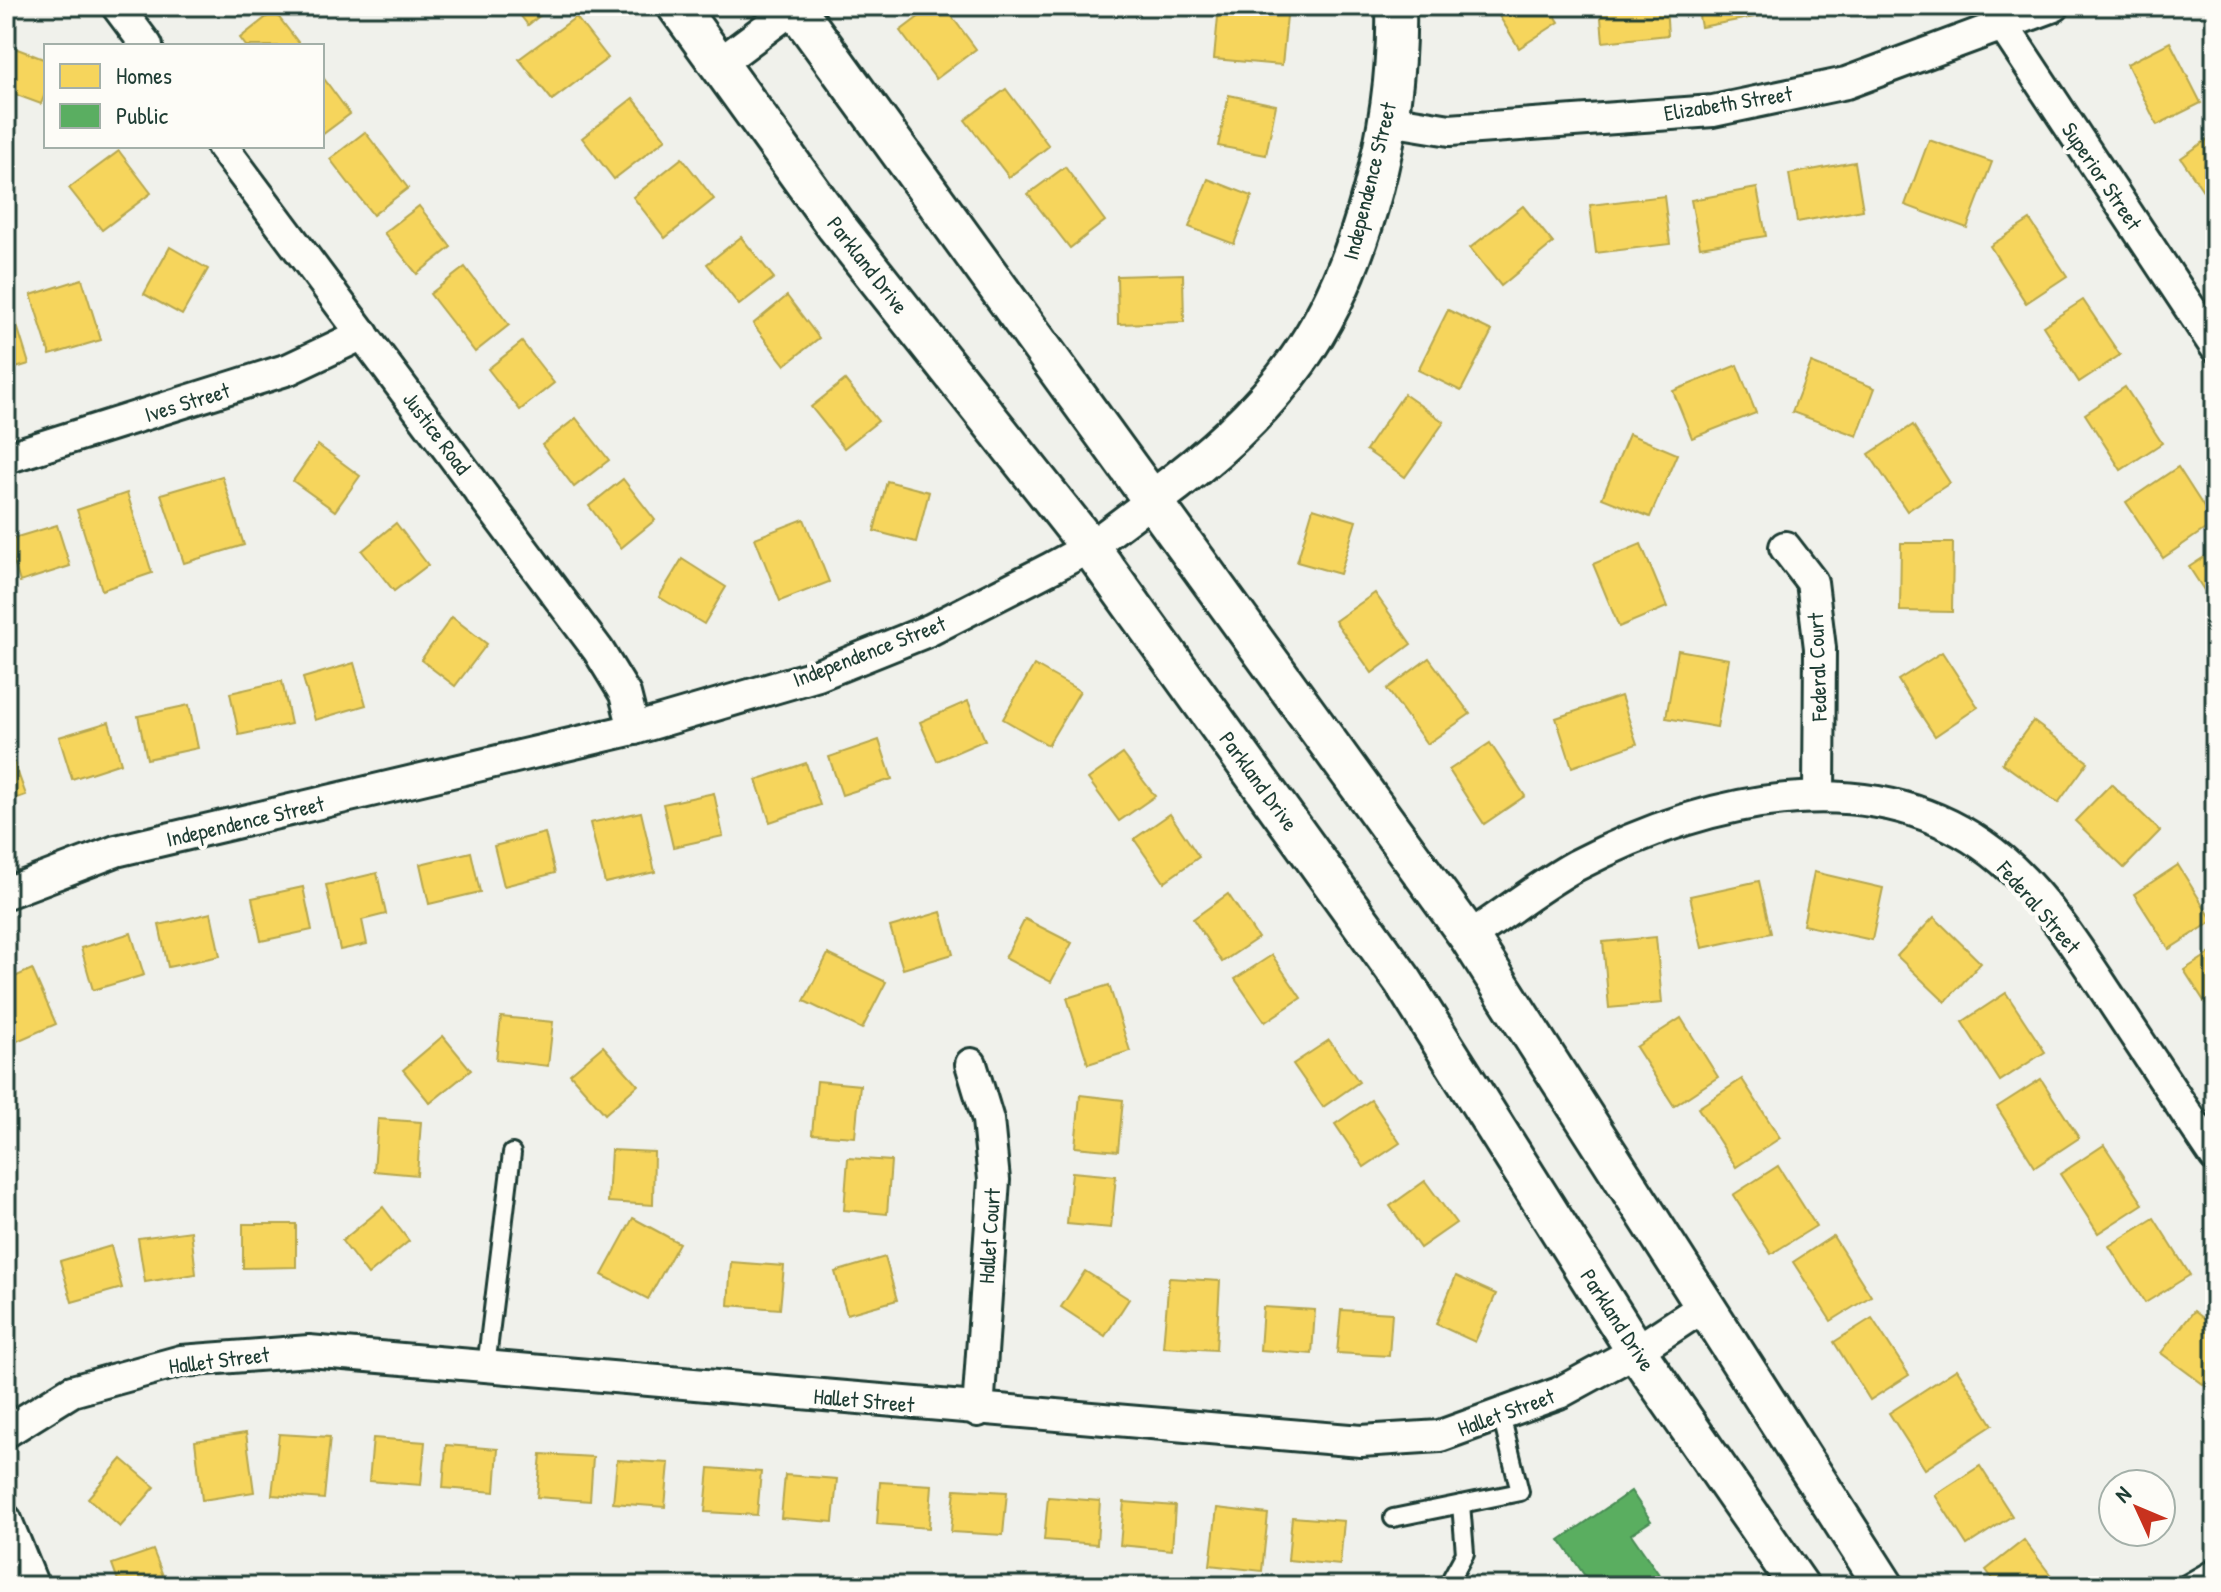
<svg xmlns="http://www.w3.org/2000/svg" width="2221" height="1592" viewBox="0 0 2221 1592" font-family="'Patrick Hand',sans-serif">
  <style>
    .homes { fill: #f6d55c; stroke: #b6a750; stroke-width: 2 }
    .public { fill: #5aae61; stroke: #488c54; stroke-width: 2 }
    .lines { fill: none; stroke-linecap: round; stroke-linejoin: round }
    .service-casing { stroke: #1f3d34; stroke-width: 22 }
    .minor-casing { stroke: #1f3d34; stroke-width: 36 }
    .tertiary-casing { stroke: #1f3d34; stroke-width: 44 }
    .service { stroke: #fdfcf7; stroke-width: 16 }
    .minor { stroke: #fdfcf7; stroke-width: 30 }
    .tertiary { stroke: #fdfcf7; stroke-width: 38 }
    .labels { text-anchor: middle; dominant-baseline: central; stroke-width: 8; stroke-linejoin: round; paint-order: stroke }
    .street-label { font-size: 22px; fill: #1f3d34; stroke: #fdfcf7 }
  </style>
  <rect width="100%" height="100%" fill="#f0f1eb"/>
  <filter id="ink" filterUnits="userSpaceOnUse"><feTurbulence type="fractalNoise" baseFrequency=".0125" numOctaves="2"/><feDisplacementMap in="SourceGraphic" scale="16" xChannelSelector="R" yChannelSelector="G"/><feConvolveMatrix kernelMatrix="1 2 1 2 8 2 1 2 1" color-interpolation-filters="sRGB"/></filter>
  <g filter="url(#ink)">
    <g class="homes">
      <path d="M513,6H552L528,25Z"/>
      <path d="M933,6H944L976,49L936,79L900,31Z"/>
      <path d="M1219,6H1288L1282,65L1214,59Z"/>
      <path d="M1493,6H1549L1559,22L1519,48Z"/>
      <path d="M1600,6H1666L1668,35L1603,42Z"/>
      <path d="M1697,6H1764L1765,15L1701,27Z"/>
      <path d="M274,11L301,46H246L240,38Z"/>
      <path d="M576,17L608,58L552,100L519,59Z"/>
      <path d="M2170,42L2201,103L2157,125L2127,64Z"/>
      <path d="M7,45L46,60V91L41,104L6,91Z"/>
      <path d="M322,76L350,114L322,135Z"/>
      <path d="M1006,89L1049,146L1009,177L965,120Z"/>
      <path d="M1229,95L1276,105L1266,155L1218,146Z"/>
      <path d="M633,98L666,139L614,179L582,138Z"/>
      <path d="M365,132L408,188L373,215L330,159Z"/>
      <path d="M2215,134V197L2210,201L2181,158Z"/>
      <path d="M1929,140L1992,162L1967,228L1905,205Z"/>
      <path d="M119,151L151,193L102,230L69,188Z"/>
      <path d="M682,158L714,199L665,238L633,197Z"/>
      <path d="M1855,162L1863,210L1797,222L1789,174Z"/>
      <path d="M1065,167L1105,221L1070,248L1028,194Z"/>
      <path d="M1208,179L1252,196L1234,244L1189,227Z"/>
      <path d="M1757,188L1766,236L1700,247L1691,200Z"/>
      <path d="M1664,196L1670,244L1596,253L1590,205Z"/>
      <path d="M419,206L451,247L417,274L384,233Z"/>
      <path d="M1523,206L1553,243L1501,286L1470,248Z"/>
      <path d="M2030,220L2067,276L2026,303L1990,246Z"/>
      <path d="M741,237L774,278L739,305L707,264Z"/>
      <path d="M170,247L208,269L182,315L144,294Z"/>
      <path d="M465,267L509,325L475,352L430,294Z"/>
      <path d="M1183,274L1184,322L1118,324L1117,276Z"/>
      <path d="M82,279L101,340L50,355L31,295Z"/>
      <path d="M787,296L819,338L785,365L753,324Z"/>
      <path d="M2083,300L2120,355L2079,382L2043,326Z"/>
      <path d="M11,306L29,364L6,371V307Z"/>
      <path d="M1448,310L1492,331L1461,391L1418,370Z"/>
      <path d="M522,342L554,383L520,410L488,369Z"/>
      <path d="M1811,363L1875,388L1857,436L1792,412Z"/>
      <path d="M1737,365L1756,413L1692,438L1673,391Z"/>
      <path d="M845,380L878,421L844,448L811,407Z"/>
      <path d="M2125,387L2162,443L2121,470L2085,414Z"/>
      <path d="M1404,394L1444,422L1405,477L1366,450Z"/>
      <path d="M576,418L609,460L574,487L542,445Z"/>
      <path d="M1913,425L1950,483L1907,511L1869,454Z"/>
      <path d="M1629,434L1677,454L1650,517L1602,498Z"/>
      <path d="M318,445L360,476L335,511L293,481Z"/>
      <path d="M2178,467L2214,523L2163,558L2126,502Z"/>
      <path d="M222,476L244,545L184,563L161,494Z"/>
      <path d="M623,479L655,520L621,548L589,506Z"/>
      <path d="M887,481L929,492L916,542L874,531Z"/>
      <path d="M127,493L152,573L102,590L77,510Z"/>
      <path d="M1313,508L1356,521L1340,574L1297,562Z"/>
      <path d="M804,519L829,582L780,601L755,538Z"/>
      <path d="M396,523L428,565L394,591L362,551Z"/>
      <path d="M57,525L70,566L20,582L7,540Z"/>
      <path d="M1901,543H1953L1952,612L1900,611Z"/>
      <path d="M1641,544L1667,607L1619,627L1593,564Z"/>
      <path d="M2215,550V607L2189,567Z"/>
      <path d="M682,559L726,587L704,624L659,597Z"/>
      <path d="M1375,593L1411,644L1372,673L1335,621Z"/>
      <path d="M452,617L487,644L455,686L421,660Z"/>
      <path d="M1678,650L1729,659L1717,727L1666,718Z"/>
      <path d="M1942,652L1978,707L1935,736L1898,680Z"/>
      <path d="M1429,658L1470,714L1427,744L1387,689Z"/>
      <path d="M354,663L366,705L315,720L303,678Z"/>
      <path d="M1034,665L1080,691L1048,745L1003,719Z"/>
      <path d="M282,681L291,724L239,735L230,693Z"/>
      <path d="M1621,696L1637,744L1572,767L1556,718Z"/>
      <path d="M968,701L985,740L937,761L920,722Z"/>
      <path d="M189,705L198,748L147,759L138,716Z"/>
      <path d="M2033,721L2088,762L2058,803L2002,763Z"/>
      <path d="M109,722L121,763L72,779L59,737Z"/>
      <path d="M6,740L26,795L6,802Z"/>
      <path d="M879,740L892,779L842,795L829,757Z"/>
      <path d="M1490,743L1525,796L1484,824L1449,770Z"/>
      <path d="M1123,754L1155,796L1119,821L1088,779Z"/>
      <path d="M806,763L820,805L770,822L756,780Z"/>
      <path d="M2111,784L2160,831L2124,868L2075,821Z"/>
      <path d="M714,793L723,836L673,847L663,804Z"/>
      <path d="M641,812L655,872L605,883L590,823Z"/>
      <path d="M1170,814L1199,857L1164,882L1134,839Z"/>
      <path d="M545,833L555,873L504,886L494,846Z"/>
      <path d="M471,852L480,892L429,904L420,864Z"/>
      <path d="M2178,865L2213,921L2169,949L2134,894Z"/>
      <path d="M1814,872L1883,888L1872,940L1803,925Z"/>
      <path d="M377,873L386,914L362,920L367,944L340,950L326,885Z"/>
      <path d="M1759,881L1771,933L1702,948L1690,896Z"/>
      <path d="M303,887L312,930L261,941L252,898Z"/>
      <path d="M1228,894L1258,938L1222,962L1193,919Z"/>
      <path d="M941,912L953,954L903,969L890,927Z"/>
      <path d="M211,913L220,956L168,967L159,925Z"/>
      <path d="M1934,917L1981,963L1945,1002L1897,956Z"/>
      <path d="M1025,919L1072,943L1051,982L1005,958Z"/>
      <path d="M131,933L144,975L93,990L81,948Z"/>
      <path d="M1656,937L1662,1003L1609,1008L1603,942Z"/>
      <path d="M2215,950V1018L2184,970Z"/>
      <path d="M828,954L886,982L862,1029L804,1001Z"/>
      <path d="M1272,955L1301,998L1265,1022L1235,979Z"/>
      <path d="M32,969L56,1024L8,1045L6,981Z"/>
      <path d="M1109,985L1130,1051L1088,1064L1067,998Z"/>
      <path d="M2006,993L2045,1052L2000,1081L1962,1022Z"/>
      <path d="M501,1017L553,1022L548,1066L496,1060Z"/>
      <path d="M1681,1018L1718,1077L1674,1106L1636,1047Z"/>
      <path d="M443,1036L471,1070L430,1103L403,1070Z"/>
      <path d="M1329,1040L1359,1082L1323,1107L1293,1064Z"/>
      <path d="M603,1046L638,1085L605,1114L570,1074Z"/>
      <path d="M1742,1079L1780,1138L1736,1167L1698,1108Z"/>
      <path d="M2041,1079L2079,1138L2035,1167L1997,1107Z"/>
      <path d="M817,1081L860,1085L855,1137L812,1134Z"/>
      <path d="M1080,1095L1123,1100L1118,1151L1075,1147Z"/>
      <path d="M1371,1100L1400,1143L1364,1167L1335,1124Z"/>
      <path d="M378,1119L421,1122L417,1175L374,1171Z"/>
      <path d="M2104,1145L2143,1204L2098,1233L2060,1174Z"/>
      <path d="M611,1150L654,1152L653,1205L608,1202Z"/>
      <path d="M848,1158L891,1161L887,1214L844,1210Z"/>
      <path d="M1778,1166L1816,1226L1771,1254L1733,1195Z"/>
      <path d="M1072,1172L1116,1176L1111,1228L1067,1224Z"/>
      <path d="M1425,1181L1456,1223L1420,1248L1390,1206Z"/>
      <path d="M383,1207L409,1241L368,1275L342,1241Z"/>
      <path d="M633,1218L679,1243L648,1299L602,1275Z"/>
      <path d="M2154,1218L2190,1275L2145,1303L2109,1246Z"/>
      <path d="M243,1224H296V1267L243,1268Z"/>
      <path d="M191,1231L196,1274L145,1282L138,1238Z"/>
      <path d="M1833,1236L1871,1296L1831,1321L1793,1262Z"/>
      <path d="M111,1246L122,1288L72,1302L60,1261Z"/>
      <path d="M885,1257L897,1300L847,1314L835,1272Z"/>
      <path d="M731,1262L784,1266L780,1309L728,1305Z"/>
      <path d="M1085,1271L1129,1299L1105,1336L1061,1307Z"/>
      <path d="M1456,1276L1496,1294L1475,1342L1436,1324Z"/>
      <path d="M1169,1278L1220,1281L1216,1350L1163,1347Z"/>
      <path d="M1263,1307L1315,1310L1312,1354L1260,1350Z"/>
      <path d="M1341,1310L1392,1313L1389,1356L1337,1353Z"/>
      <path d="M2194,1311L2215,1327V1393L2161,1353Z"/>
      <path d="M1872,1318L1909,1375L1870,1400L1834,1342Z"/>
      <path d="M1957,1369L1993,1425L1925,1469L1889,1413Z"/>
      <path d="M246,1433L254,1492L202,1500L195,1441Z"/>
      <path d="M279,1434L330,1437L324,1499L272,1495Z"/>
      <path d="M373,1438L425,1442L421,1485L369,1481Z"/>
      <path d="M446,1445L498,1449L495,1492L443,1488Z"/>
      <path d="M541,1454L593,1457L590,1501L537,1497Z"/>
      <path d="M122,1459L155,1487L120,1527L88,1498Z"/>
      <path d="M617,1460L669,1463L665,1507L613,1503Z"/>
      <path d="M1980,1466L2012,1516L1967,1545L1935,1495Z"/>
      <path d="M709,1468L761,1472L757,1515L705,1512Z"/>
      <path d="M785,1475L837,1479L833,1522L781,1518Z"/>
      <path d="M880,1482L932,1485L929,1528L877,1524Z"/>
      <path d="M955,1489L1007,1492L1003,1535L951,1532Z"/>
      <path d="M1048,1497L1100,1501L1097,1544L1044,1540Z"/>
      <path d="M1124,1502L1175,1506L1172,1550L1120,1545Z"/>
      <path d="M1217,1508L1268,1514L1262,1571L1210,1565Z"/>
      <path d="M1292,1517L1344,1521L1340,1565L1288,1560Z"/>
      <path d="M2024,1540L2059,1586H1998L1986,1570Z"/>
      <path d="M153,1550L167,1586H120L112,1564Z"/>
    </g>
    <path class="public" d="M1631,1491L1651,1521L1631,1534L1667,1586H1592L1560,1540Z"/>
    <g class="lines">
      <defs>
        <g id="service">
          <path d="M486,1367L512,1153"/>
          <path d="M1393,1518L1520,1492L1501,1415"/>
          <path d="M1447,1586L1465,1553L1461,1504"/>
          <path d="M2182,1586L2215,1567"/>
        </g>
        <g id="minor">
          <path d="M117,6L147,46"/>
          <path d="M1990,6L2215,346"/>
          <path d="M720,63L796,6"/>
          <path d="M1389,120L1450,130L1713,111L1846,83L2054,6"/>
          <path d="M222,146L598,650L625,694L634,729"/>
          <path d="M6,458L289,369L363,334"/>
          <path d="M1785,547L1812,582L1820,648L1819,795"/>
          <path d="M6,893L116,851L634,729L818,675L930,630L1051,568L1090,547L1154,499"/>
          <path d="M1469,937C1504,914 1539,886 1575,866C1709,796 1889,754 2012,869C2052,907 2081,954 2111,999C2146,1052 2180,1104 2215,1156"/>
          <path d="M971,1064L988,1120L994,1180L978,1411"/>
          <path d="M6,1432L72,1391L181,1361L309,1351L1361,1441L1440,1436L1559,1393L1636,1351L1706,1305"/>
          <path d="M6,1520L33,1586"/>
        </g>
        <g id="tertiary">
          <path d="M677,6L836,226L1090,547L1403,981L1636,1351L1799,1586"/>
          <path d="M794,6L1469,937L1884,1586"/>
          <path d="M1154,499C1208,459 1259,415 1298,360C1364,267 1399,119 1396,6"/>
        </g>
      </defs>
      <use href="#service" class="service-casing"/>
      <use href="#minor" class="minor-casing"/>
      <use href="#tertiary" class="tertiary-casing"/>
      <use href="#service" class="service"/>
      <use href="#minor" class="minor"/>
      <use href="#tertiary" class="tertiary"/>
    </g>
  </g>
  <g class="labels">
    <g class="street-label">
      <text transform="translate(1728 103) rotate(-9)">Elizabeth Street</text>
      <text transform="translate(2102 176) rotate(56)">Superior Street</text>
      <text transform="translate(1369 181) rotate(-76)">Independence Street</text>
      <text transform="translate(868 265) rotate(52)">Parkland Drive</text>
      <text transform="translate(187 402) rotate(-17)">Ives Street</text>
      <text transform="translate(437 433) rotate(53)">Justice Road</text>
      <text transform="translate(869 651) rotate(-21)">Independence Street</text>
      <text transform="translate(1817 667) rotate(-92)">Federal Court</text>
      <text transform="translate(1259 781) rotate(54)">Parkland Drive</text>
      <text transform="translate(245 821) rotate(-13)">Independence Street</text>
      <text transform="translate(2039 907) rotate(49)">Federal Street</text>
      <text transform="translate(989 1236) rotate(-86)">Hallet Court</text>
      <text transform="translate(1618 1320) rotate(57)">Parkland Drive</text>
      <text transform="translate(219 1360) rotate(-7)">Hallet Street</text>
      <text transform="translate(864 1400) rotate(5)">Hallet Street</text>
      <text transform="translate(1506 1412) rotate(-20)">Hallet Street</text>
    </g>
  </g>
  <rect width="2221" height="1592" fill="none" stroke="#fdfcf7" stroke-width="32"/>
  <rect x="16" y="16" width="2189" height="1560" fill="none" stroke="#1f3d34" stroke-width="3" filter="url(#ink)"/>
  <rect x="44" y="44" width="280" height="104" fill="#fdfcf7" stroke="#a4b0a9" stroke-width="2"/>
  <rect x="60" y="64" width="40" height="24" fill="#f6d55c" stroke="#a4b0a9" stroke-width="2"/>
  <text x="116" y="84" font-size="24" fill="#1f3d34">Homes</text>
  <rect x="60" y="104" width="40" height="24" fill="#5aae61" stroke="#a4b0a9" stroke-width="2"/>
  <text x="116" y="124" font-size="24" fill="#1f3d34">Public</text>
  <g transform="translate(2137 1508) rotate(314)"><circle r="38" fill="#fdfcf7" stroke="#a4b0a9" stroke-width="2"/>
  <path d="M0-6L14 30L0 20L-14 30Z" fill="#c8321e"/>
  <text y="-12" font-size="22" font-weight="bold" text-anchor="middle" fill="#1f3d34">N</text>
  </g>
</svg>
